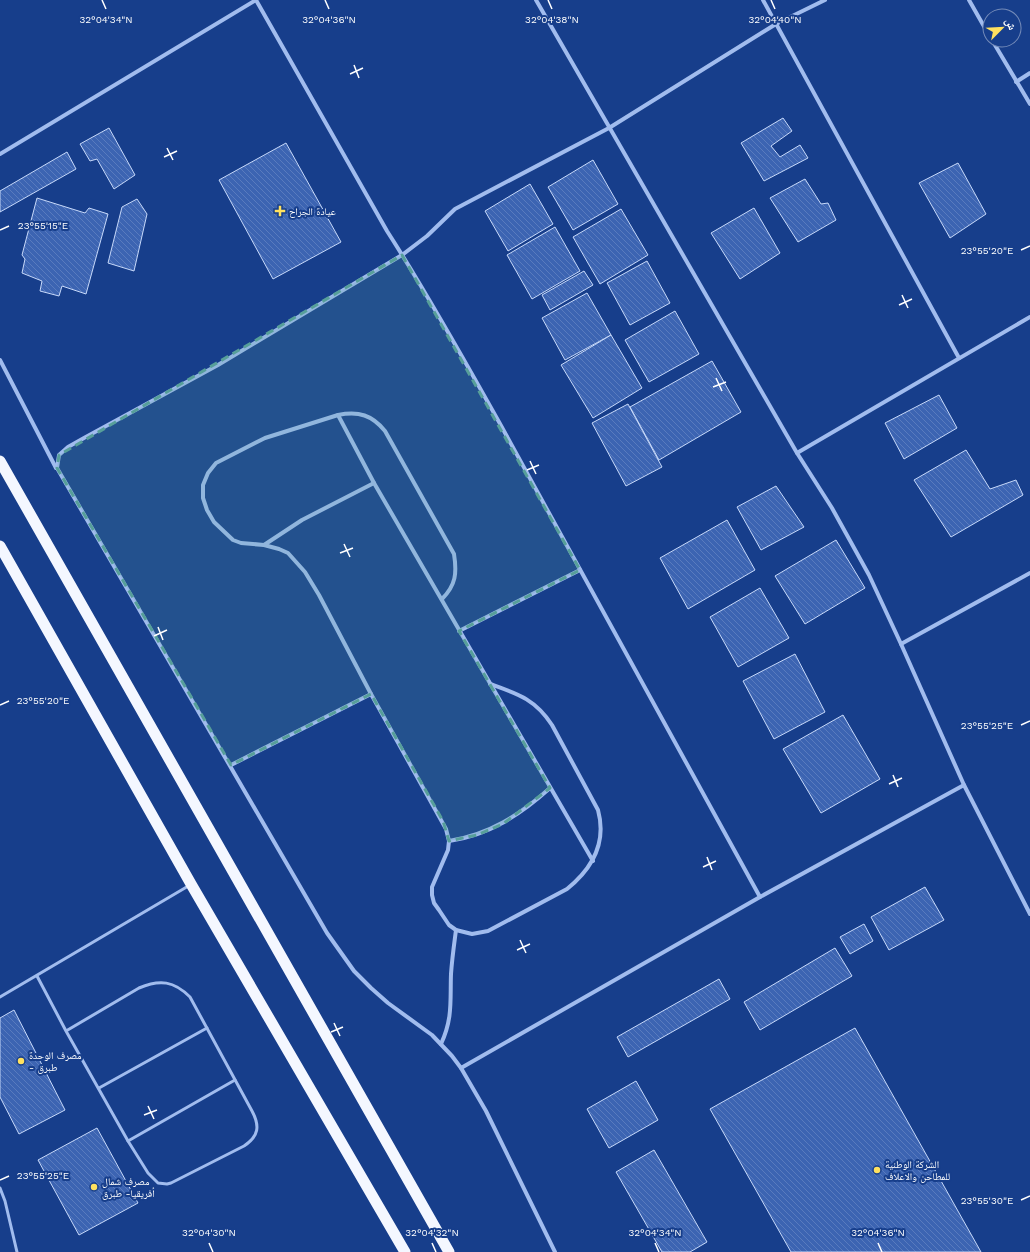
<svg xmlns="http://www.w3.org/2000/svg" width="1030" height="1252" viewBox="0 0 1030 1252" font-family="'Work Sans','Noto Naskh Arabic',sans-serif">
  <style>
    .building { fill: url(#building-back-hatch); stroke: #c7d9fa }
    .lines { fill: none; stroke-linecap: round; stroke-linejoin: round }
    .service { stroke: #a1bcee; stroke-width: 3 }
    .minor { stroke: #a1bcee; stroke-width: 4 }
    .trunk { stroke: #f4f7ff; stroke-width: 11 }
    .marked { fill: #579f9a; fill-opacity: 0.2; stroke: #579f9a; stroke-width: 3; stroke-dasharray: 8 5; stroke-linejoin: round }
    .ticks { fill: none; stroke: #fff; stroke-width: 1.5 }
    .poi-dot { fill: #ffe15f; stroke: #173e8b; stroke-width: 1.5 }
    .labels { text-anchor: middle; dominant-baseline: central; stroke-width: 4; stroke-linejoin: round; paint-order: stroke }
    .poi-label { font-size: 10px; fill: #fff; stroke: #173e8b; text-anchor: start }
    .ticks-label { font-size: 10px; text-anchor: middle; fill: #fff; stroke: #173e8b; stroke-width: 4; stroke-linejoin: round; paint-order: stroke }
  </style>
  <defs>
    <pattern id="building-back-hatch" width="6" height="6" patternUnits="userSpaceOnUse"><rect width="6" height="6" fill="#3c64b2"/><path d="M-1 5l2 2M0 0l6 6M5-1l2 2" fill="none" stroke="#597bbe"/></pattern>
  </defs>
  <rect width="100%" height="100%" fill="#173e8b"/>
  <g class="building">
    <path d="M783,118L792,131L771,146L780,157L800,145L808,158L764,181L741,143Z"/>
    <path d="M109,128L135,175L114,189L97,159L90,161L80,144Z"/>
    <path d="M286,143L341,242L273,279L219,180Z"/>
    <path d="M67,152L76,169L0,212V191Z"/>
    <path d="M593,160L618,204L573,230L548,187Z"/>
    <path d="M958,163L986,214L950,238L919,183Z"/>
    <path d="M805,179L821,204L828,203L836,220L798,242L770,198Z"/>
    <path d="M530,184L553,224L508,251L485,211Z"/>
    <path d="M37,198L85,213L89,208L108,214L86,294L62,286L59,296L40,291L42,281L22,273L25,259L22,255Z"/>
    <path d="M137,199L147,214L134,271L108,263L122,207Z"/>
    <path d="M754,208L780,253L740,279L711,233Z"/>
    <path d="M621,209L648,255L600,284L573,237Z"/>
    <path d="M555,227L580,271L532,299L507,255Z"/>
    <path d="M647,261L670,303L630,325L607,283Z"/>
    <path d="M584,271L593,285L550,310L542,295Z"/>
    <path d="M587,293L611,335L565,360L542,318Z"/>
    <path d="M675,311L699,354L649,382L625,340Z"/>
    <path d="M611,335L642,388L593,418L561,365Z"/>
    <path d="M712,361L741,412L659,460L630,407Z"/>
    <path d="M939,395L957,428L904,459L885,423Z"/>
    <path d="M628,404L662,467L626,486L592,423Z"/>
    <path d="M966,450L990,489L1016,480L1023,495L951,537L914,480Z"/>
    <path d="M776,486L804,527L761,550L737,507Z"/>
    <path d="M727,520L755,570L688,609L660,558Z"/>
    <path d="M836,540L865,588L805,624L775,576Z"/>
    <path d="M760,588L789,638L738,667L710,617Z"/>
    <path d="M795,654L825,712L774,739L743,681Z"/>
    <path d="M843,715L880,779L821,813L783,749Z"/>
    <path d="M925,887L944,920L889,950L871,917Z"/>
    <path d="M864,924L873,941L850,954L840,937Z"/>
    <path d="M835,948L852,976L760,1030L744,1002Z"/>
    <path d="M719,979L730,999L628,1057L617,1037Z"/>
    <path d="M14,1010L65,1110L19,1134L0,1097V1018Z"/>
    <path d="M855,1028L981,1252H791L710,1109Z"/>
    <path d="M636,1081L658,1120L609,1148L587,1109Z"/>
    <path d="M97,1128L138,1203L79,1235L38,1160Z"/>
    <path d="M654,1150L707,1242L690,1252H662L616,1172Z"/>
  </g>
  <g class="lines">
    <g class="service">
      <path d="M37,976L66,1031L128,1141L148,1173L158,1183L167,1184L171,1183L244,1146C259,1136 260,1126 252,1111L190,997C174,981 160,979 139,988L66,1031"/>
      <path d="M0,997L190,885"/>
      <path d="M99,1088L207,1028"/>
      <path d="M128,1141L235,1080"/>
      <path d="M0,1188L5,1201L17,1252"/>
    </g>
    <g class="minor">
      <path d="M256,0L387,231C427,293 463,358 499,422L760,897"/>
      <path d="M536,0L797,453L832,508L869,575L901,644L964,785L1030,914"/>
      <path d="M763,0L959,358"/>
      <path d="M969,0L990,37"/>
      <path d="M992,40L1030,104"/>
      <path d="M1016,82L1030,73"/>
      <path d="M0,154L256,0"/>
      <path d="M0,360L56,468"/>
      <path d="M338,415L374,483L593,861"/>
      <path d="M797,453L1030,317"/>
      <path d="M264,545L302,520L374,483"/>
      <path d="M442,599C456,585 457,573 454,554L385,431C372,415 359,411 338,415L265,438L216,463L208,473L203,485V498L207,510L214,522L233,540L241,543L264,545L279,549L288,553L305,572L319,595L371,694L446,829L449,841L448,850L432,887V895L434,903L439,910L449,925L456,930L472,934L488,931L567,889C593,868 607,843 598,810L552,725C535,699 518,694 490,684"/>
      <path d="M459,631L580,570"/>
      <path d="M901,644L1030,573"/>
      <path d="M231,765L371,694"/>
      <path d="M449,841C489,835 520,815 550,788"/>
      <path d="M441,1044C453,1018 450,1001 451,974C452,959 454,945 456,930"/>
      <path d="M461,1068L760,897L964,785"/>
      <path d="M555,1252L486,1111L461,1068L452,1056L432,1035L388,1003L371,988L354,971L327,933L57,468L59,455L68,447L84,438L218,365L402,255L427,236L455,209L609,128L776,24L825,0"/>
    </g>
    <g class="trunk">
      <path d="M0,461L449,1252"/>
      <path d="M0,546L191,884L405,1252"/>
    </g>
  </g>
  <path class="marked" d="M402,255L580,570L459,631L550,788L503,824L477,835L449,841L443,821L371,694L231,765L57,468L59,455Z"/>
  <path class="ticks" d="M102,0L106,9M325,0L329,9M548,0L552,9M771,0L775,9M354,65L359,78M350,74L363,68M167,148L173,160M164,157L177,151M0,230L9,226M1021,250L1030,246M902,295L908,308M899,305L912,299M716,378L722,391M713,387L726,382M530,461L536,474M527,470L539,465M344,544L350,557M340,553L353,548M158,627L163,640M154,636L167,630M0,705L9,701M1021,725L1030,721M893,775L898,787M889,784L902,778M707,857L712,870M703,867L716,861M520,940L526,953M517,950L530,944M334,1023L340,1036M331,1032L343,1027M148,1106L154,1119M144,1115L157,1110M0,1180L9,1176M1021,1200L1030,1196M209,1243L213,1252M432,1243L436,1252M655,1243L659,1252M878,1243L882,1252"/>
  <g class="poi-dot">
    <path d="M278 205h4v4h4v4h-4v4h-4v-4h-4v-4h4z"/>
    <circle cx="21" cy="1061" r="4"/>
    <circle cx="877" cy="1170" r="4"/>
    <circle cx="94" cy="1187" r="4"/>
  </g>
  <g class="labels">
    <g class="poi-label">
      <text x="289" y="211">عيادة الجراح</text>
      <text x="29" y="1055">مصرف الوحدة<tspan x="29" dy="12">- طبرق</tspan></text>
      <text x="885" y="1164">الشركة الوطنية<tspan x="885" dy="12">للمطاحن والاعلاف</tspan></text>
      <text x="102" y="1181">مصرف شمال<tspan x="102" dy="12">أفريقيا- طبرق</tspan></text>
    </g>
  </g>
  <g class="ticks-label">
    <text x="106" y="23">32°04'34"N</text>
    <text x="329" y="23">32°04'36"N</text>
    <text x="552" y="23">32°04'38"N</text>
    <text x="775" y="23">32°04'40"N</text>
    <text x="43" y="229">23°55'15"E</text>
    <text x="987" y="254">23°55'20"E</text>
    <text x="43" y="704">23°55'20"E</text>
    <text x="987" y="729">23°55'25"E</text>
    <text x="43" y="1179">23°55'25"E</text>
    <text x="987" y="1204">23°55'30"E</text>
    <text x="209" y="1236">32°04'30"N</text>
    <text x="432" y="1236">32°04'32"N</text>
    <text x="655" y="1236">32°04'34"N</text>
    <text x="878" y="1236">32°04'36"N</text>
  </g>
  <g transform="translate(1002 28) rotate(66)"><circle r="19" fill="#173e8b" stroke="#748bb9"/>
  <path d="M0-3L7 15L0 10L-7 15Z" fill="#ffe15f"/>
  <text y="-6" font-size="11" font-weight="bold" text-anchor="middle" fill="#ffffff">ش</text>
  </g>
</svg>
